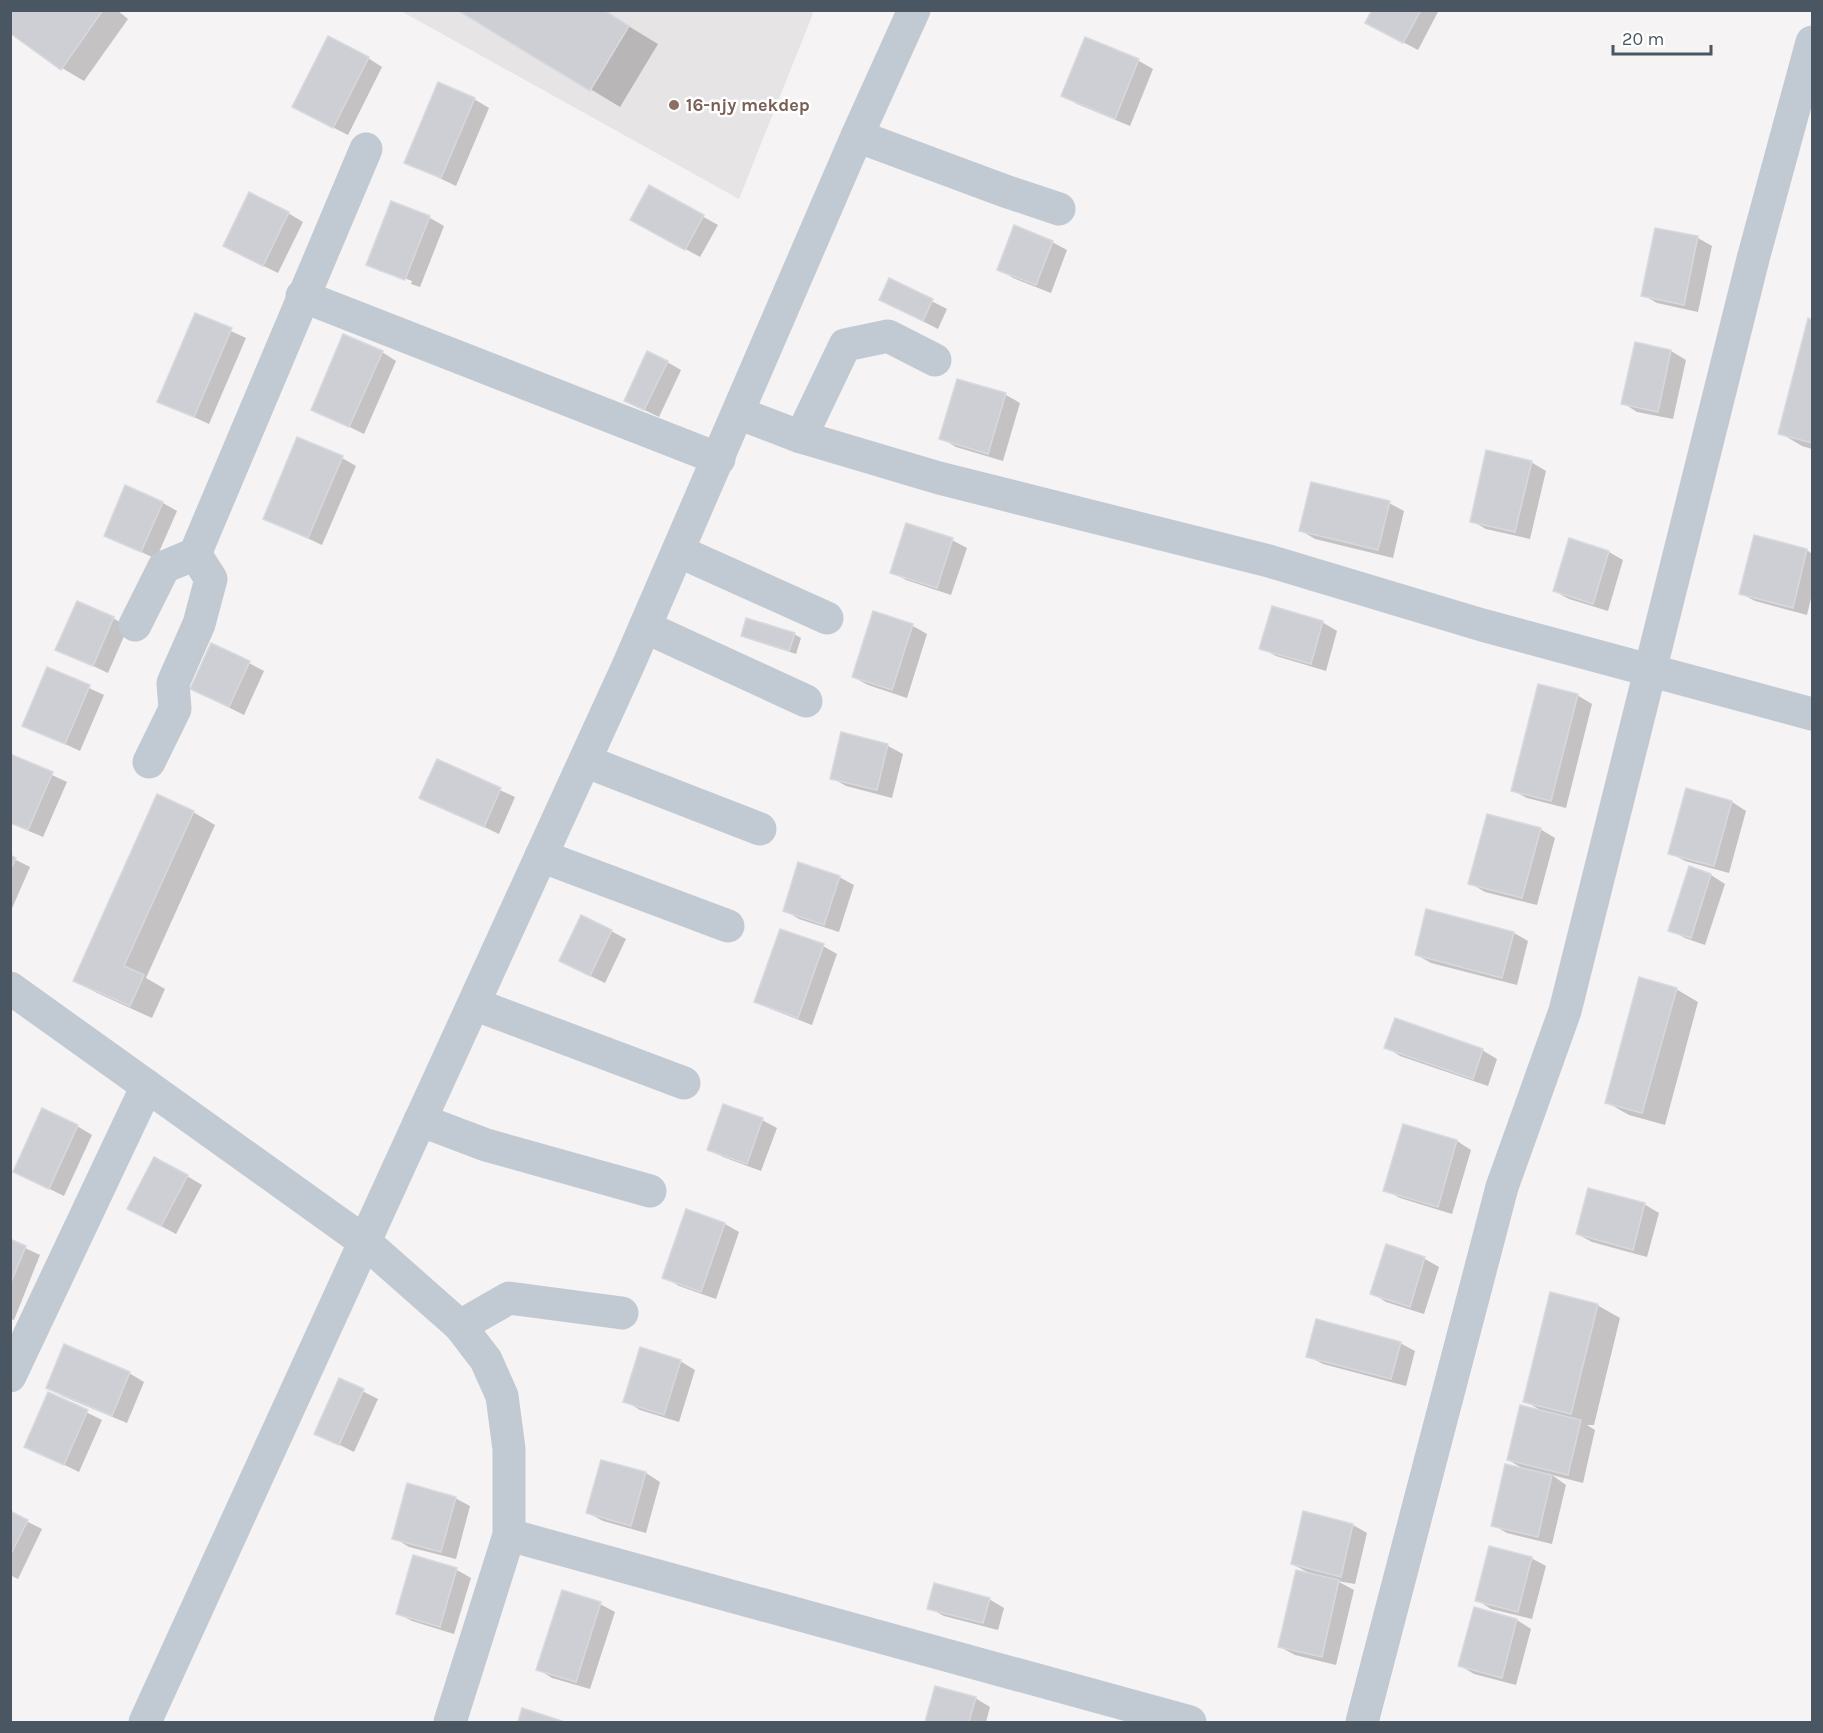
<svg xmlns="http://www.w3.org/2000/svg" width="1823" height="1733" viewBox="0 0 1823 1733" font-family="Karla,sans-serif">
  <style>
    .education { fill: #e6e4e5 }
    .shadow { fill: #0003 }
    .building { fill: #cdcfd5; stroke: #d7d9de; stroke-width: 1.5 }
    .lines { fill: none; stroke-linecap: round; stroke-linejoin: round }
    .minor { stroke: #c1cad2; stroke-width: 33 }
    .education-dot { fill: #8d6e63; stroke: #fff; stroke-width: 2 }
    .labels { text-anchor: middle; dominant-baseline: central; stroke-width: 5; stroke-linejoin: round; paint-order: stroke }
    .education-label { font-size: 18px; font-weight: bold; fill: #785e54; stroke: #fff; text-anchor: start }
  </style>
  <rect width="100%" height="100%" fill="#f5f3f3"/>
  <path class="education" d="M401,11H814L739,199Z"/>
  <g class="shadow">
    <path d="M10,10H117L128,19L84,81L62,68L10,31Z"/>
    <path d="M460,10H602L658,44L620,107Z"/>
    <path d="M1374,10H1439L1418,50L1382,31Z"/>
    <path d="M1086,39L1139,61L1153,69L1130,126L1077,104L1063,95Z"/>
    <path d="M368,58L382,67L348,135L309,115Z"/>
    <path d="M474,99L489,108L456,186L406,162Z"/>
    <path d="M649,187L718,225L700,257L632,219Z"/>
    <path d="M392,203L430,218L444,226L420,287L411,284L412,281L381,269V272L368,264Z"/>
    <path d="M288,213L303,222L278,273L239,254Z"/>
    <path d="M1657,229L1698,238L1712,246L1698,312L1657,303L1643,295Z"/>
    <path d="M1052,242L1067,250L1051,293L1013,278L999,269Z"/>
    <path d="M890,280L947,309L938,329L881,300Z"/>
    <path d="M196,315L246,338L209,424L159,401Z"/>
    <path d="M1809,320L1812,321V449L1802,446L1780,433Z"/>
    <path d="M1636,343L1671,351L1686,360L1673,419L1637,412L1623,403Z"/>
    <path d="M382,352L396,361L364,434L313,409Z"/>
    <path d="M667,362L681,370L659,417L640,408Z"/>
    <path d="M958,381L1006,395L1020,403L1003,461L956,447L941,438Z"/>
    <path d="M342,458L356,466L322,545L264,518Z"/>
    <path d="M1531,462L1546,471L1530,539L1486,529L1472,521Z"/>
    <path d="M163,503L177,511L156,559L106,535Z"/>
    <path d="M1389,503L1404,511L1393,558L1315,539L1300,530Z"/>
    <path d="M1755,537L1807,550L1812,554V594L1807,615L1755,601L1740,593Z"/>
    <path d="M952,540L967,548L951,595L906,580L892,572Z"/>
    <path d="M1570,540L1609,552L1623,560L1608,611L1569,599L1554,591Z"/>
    <path d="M874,613L913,626L927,634L907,698L868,685L853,677Z"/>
    <path d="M113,618L128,627L108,673L57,649Z"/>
    <path d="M1322,622L1337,631L1326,671L1276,656L1261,648Z"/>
    <path d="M794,634L801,638L796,654L749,639L743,635Z"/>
    <path d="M249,663L264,671L244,715L192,689Z"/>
    <path d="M48,669L104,695L80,751L24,725Z"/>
    <path d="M1577,695L1592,704L1566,808L1527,798L1512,790Z"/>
    <path d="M842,734L888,746L903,754L892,798L846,786L832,778Z"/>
    <path d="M11,756L67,782L43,837L10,823Z"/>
    <path d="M437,761L515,797L499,834L421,797Z"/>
    <path d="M1732,802L1746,811L1729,873L1685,861L1670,853Z"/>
    <path d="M193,812L215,825L146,978L165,989L152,1018L97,993L75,981Z"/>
    <path d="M1540,829L1555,838L1537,905L1485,892L1470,883Z"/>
    <path d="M10,857L30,867L10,913Z"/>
    <path d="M1711,875L1725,884L1705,945L1685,938L1670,930Z"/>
    <path d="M839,877L854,885L839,932L799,919L784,910Z"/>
    <path d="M1428,911L1514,933L1528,941L1517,985L1431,963L1417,955Z"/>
    <path d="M611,931L626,939L605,983L576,969Z"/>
    <path d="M823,946L837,954L812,1025L771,1009L756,1001Z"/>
    <path d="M1676,989L1698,1002L1665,1125L1629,1115L1606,1102Z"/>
    <path d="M1386,1047L1482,1050L1497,1059L1488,1086L1400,1056Z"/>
    <path d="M762,1120L777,1128L761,1171L723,1157L709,1149Z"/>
    <path d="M77,1126L92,1135L64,1196L15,1172Z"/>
    <path d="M1457,1141L1471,1150L1452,1214L1400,1198L1385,1190Z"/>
    <path d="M187,1176L202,1185L176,1234L144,1217Z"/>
    <path d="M1644,1204L1659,1213L1647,1257L1592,1242L1577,1234Z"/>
    <path d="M725,1224L739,1232L716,1299L679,1286L664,1277Z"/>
    <path d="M10,1241L40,1255L14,1320L10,1319Z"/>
    <path d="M1387,1246L1425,1259L1439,1267L1424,1314L1386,1302L1372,1293Z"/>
    <path d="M1597,1305L1620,1318L1594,1425H1587L1595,1430L1583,1483L1552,1475L1566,1485L1552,1544L1507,1533L1493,1525L1524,1469L1508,1460L1542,1411L1525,1401Z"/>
    <path d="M1400,1343L1415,1351L1406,1386L1323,1364L1308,1356Z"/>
    <path d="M680,1361L695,1370L679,1422L640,1410L625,1401Z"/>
    <path d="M129,1373L144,1382L127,1423L62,1396L48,1388Z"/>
    <path d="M340,1380L378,1399L354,1452L316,1433Z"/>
    <path d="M49,1394L102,1420L79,1472L26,1446Z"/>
    <path d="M602,1461L646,1473L660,1482L646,1533L603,1521L588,1513Z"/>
    <path d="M455,1498L470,1506L456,1559L409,1547L394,1538Z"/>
    <path d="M10,1513L42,1529L18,1579L10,1575Z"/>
    <path d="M1305,1513L1353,1525L1367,1533L1355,1584L1337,1581L1354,1590L1336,1665L1295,1655L1280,1647L1311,1574L1292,1564Z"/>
    <path d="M414,1557L457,1570L471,1578L454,1634L412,1621L397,1613Z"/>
    <path d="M1531,1558L1546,1566L1532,1619L1491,1609L1477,1600Z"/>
    <path d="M989,1599L1004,1608L998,1630L944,1616L929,1608Z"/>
    <path d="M600,1604L615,1612L590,1689L552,1678L538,1669Z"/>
    <path d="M1475,1609L1517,1620L1531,1629L1516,1685L1474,1674L1459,1665Z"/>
    <path d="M936,1688L975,1698L990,1707L986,1722H927Z"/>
    <path d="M523,1710L561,1722H519Z"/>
  </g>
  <g class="building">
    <path d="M10,10H103L61,70L10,33Z"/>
    <path d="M457,10H604L629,26L590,91Z"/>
    <path d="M1372,10H1421L1403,43L1365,23Z"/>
    <path d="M328,36L369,57L333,128L292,107Z"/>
    <path d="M1085,37L1139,59L1115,119L1061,96Z"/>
    <path d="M438,82L475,98L441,178L404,163Z"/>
    <path d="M649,185L704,215L685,250L630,220Z"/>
    <path d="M249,192L289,212L263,266L223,246Z"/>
    <path d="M391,201L430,216L405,280L366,265Z"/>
    <path d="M1014,225L1053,241L1036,285L997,270Z"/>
    <path d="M1655,228L1698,236L1684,305L1641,296Z"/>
    <path d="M889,278L933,299L923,321L879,300Z"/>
    <path d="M195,313L232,328L194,417L157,402Z"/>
    <path d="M1808,318L1812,320V443L1778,434Z"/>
    <path d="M343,334L383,351L349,427L311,410Z"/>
    <path d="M1635,342L1671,350L1658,412L1621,404Z"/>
    <path d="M647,351L668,361L644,410L624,401Z"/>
    <path d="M957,379L1006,393L988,454L939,439Z"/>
    <path d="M297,437L343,456L308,538L263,519Z"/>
    <path d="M1486,450L1532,461L1515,532L1470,522Z"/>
    <path d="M1311,482L1390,501L1378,550L1299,531Z"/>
    <path d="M125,485L163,502L141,552L104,536Z"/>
    <path d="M906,523L953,538L937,588L890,573Z"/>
    <path d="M1754,535L1807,549L1793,608L1739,594Z"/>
    <path d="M1569,538L1609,551L1593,604L1553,591Z"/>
    <path d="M77,601L114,617L93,666L55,650Z"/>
    <path d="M1272,606L1323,621L1311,664L1259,649Z"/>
    <path d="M873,611L913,624L892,690L852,677Z"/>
    <path d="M746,618L795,633L789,651L741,636Z"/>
    <path d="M211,643L250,661L229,707L190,689Z"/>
    <path d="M47,667L90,685L65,744L22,726Z"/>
    <path d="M1538,684L1578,694L1551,801L1511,791Z"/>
    <path d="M841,732L888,744L877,790L830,779Z"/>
    <path d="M10,754L53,772L28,830L10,823Z"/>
    <path d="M437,759L501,788L484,827L419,798Z"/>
    <path d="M1686,788L1732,801L1714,866L1668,854Z"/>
    <path d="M157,794L194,811L124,966L144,975L130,1006L73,981Z"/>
    <path d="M1487,814L1541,828L1522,898L1468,884Z"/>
    <path d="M10,855L16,858L10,870Z"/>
    <path d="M798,862L840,876L824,925L783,911Z"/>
    <path d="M1689,866L1711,874L1691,938L1668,931Z"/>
    <path d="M1426,909L1514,932L1502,978L1415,955Z"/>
    <path d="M581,915L612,930L590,976L559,961Z"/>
    <path d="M780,929L824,944L798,1018L754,1002Z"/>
    <path d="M1639,977L1677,988L1642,1113L1605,1103Z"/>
    <path d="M1395,1018L1483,1049L1473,1079L1384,1048Z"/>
    <path d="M723,1104L763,1118L747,1164L707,1150Z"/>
    <path d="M42,1108L78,1125L49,1189L13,1172Z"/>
    <path d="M1403,1124L1457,1140L1438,1207L1383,1191Z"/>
    <path d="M154,1157L188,1175L161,1226L127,1209Z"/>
    <path d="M1588,1188L1645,1203L1633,1250L1576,1234Z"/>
    <path d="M686,1209L725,1223L701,1292L662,1278Z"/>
    <path d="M10,1239L26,1246L10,1285Z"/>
    <path d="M1386,1244L1425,1257L1410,1307L1370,1294Z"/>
    <path d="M1550,1292L1598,1304L1571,1414L1523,1402Z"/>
    <path d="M1316,1319L1401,1342L1391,1379L1306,1357Z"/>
    <path d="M64,1344L130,1372L112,1416L46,1388Z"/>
    <path d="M640,1347L681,1360L664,1415L623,1402Z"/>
    <path d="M339,1378L364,1389L339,1445L314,1434Z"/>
    <path d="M48,1392L88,1410L64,1465L24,1447Z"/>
    <path d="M1520,1405L1581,1420L1568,1475L1507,1460Z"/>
    <path d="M601,1460L646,1472L631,1526L586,1513Z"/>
    <path d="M1505,1464L1552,1475L1538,1537L1491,1526Z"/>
    <path d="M407,1483L456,1497L441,1552L392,1539Z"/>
    <path d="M10,1511L28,1520L10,1556Z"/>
    <path d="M1303,1511L1353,1524L1341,1577L1291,1564Z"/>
    <path d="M1489,1546L1532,1557L1518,1612L1475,1601Z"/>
    <path d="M413,1555L457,1568L440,1627L396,1614Z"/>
    <path d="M1296,1570L1339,1580L1322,1657L1278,1647Z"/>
    <path d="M934,1583L990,1598L983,1623L927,1609Z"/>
    <path d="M562,1590L601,1602L576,1682L536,1670Z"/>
    <path d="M1474,1607L1517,1619L1502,1678L1458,1666Z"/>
    <path d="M935,1686L976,1697L969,1722H925Z"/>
    <path d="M522,1708L565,1722H518Z"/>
  </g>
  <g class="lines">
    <g class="minor">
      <path d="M857,136L1005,191L1059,209"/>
      <path d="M302,296L719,459"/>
      <path d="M738,413L801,437L939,478L1269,561L1482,625L1812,714"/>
      <path d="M801,437L845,345L888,336L935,360"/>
      <path d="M678,551L827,618"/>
      <path d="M135,625L164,567L195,554L366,149"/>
      <path d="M645,627L806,701"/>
      <path d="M585,761L760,829"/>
      <path d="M149,762L175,709L173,683L199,624L211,579L195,554"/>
      <path d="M541,856L728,926"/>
      <path d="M10,988L365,1242L460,1326L486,1360L502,1396L509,1449V1535L450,1722"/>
      <path d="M474,1004L684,1083"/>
      <path d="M420,1120L486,1145L650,1191"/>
      <path d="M460,1326L509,1298L622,1313"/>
      <path d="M10,1376L147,1086"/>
      <path d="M509,1535L1190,1722"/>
      <path d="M145,1722L628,666L857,136L914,10"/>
      <path d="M1362,1722L1502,1187L1565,1011L1753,259L1812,42"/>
    </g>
  </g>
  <circle class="education-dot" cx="674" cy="105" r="6"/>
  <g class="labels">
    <g class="education-label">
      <text x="686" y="105">16-njy mekdep</text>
    </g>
  </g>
  <rect width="1823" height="1733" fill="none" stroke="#4a5661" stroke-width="24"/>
  <path d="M1613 45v9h98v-9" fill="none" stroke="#4a5661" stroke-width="3"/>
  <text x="1622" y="45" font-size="18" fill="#4a5661" stroke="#ffffff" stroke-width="4.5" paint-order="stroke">20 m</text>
</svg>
